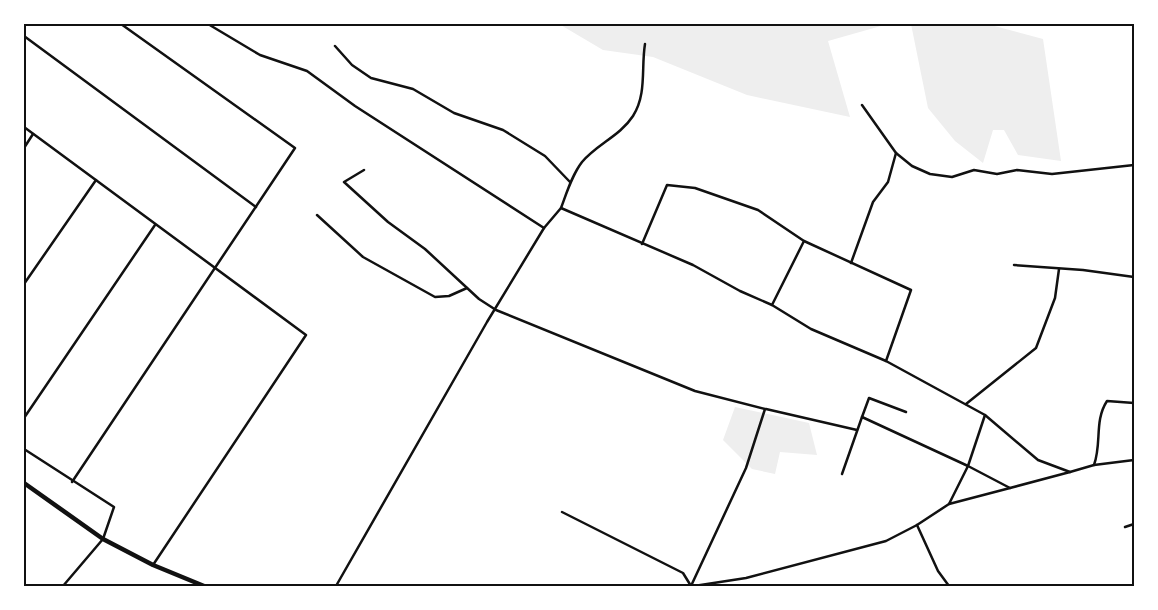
<svg xmlns="http://www.w3.org/2000/svg" width="1158" height="610" viewBox="0 0 1158 610" font-family="'Roboto Condensed',sans-serif">
  <style>
    .green { fill: #eee }
    .lines { fill: none; stroke-linecap: round; stroke-linejoin: round }
    .minor { stroke: #111; stroke-width: 2.5 }
    .primary { stroke: #111; stroke-width: 4.5 }
    .neatline { fill: none; stroke: #111; stroke-width: 2 }
  </style>
  <rect width="100%" height="100%" fill="#fff"/>
  <g class="green">
    <path d="M559,24H888L828,41L850,117L747,95L653,57L603,50Z"/>
    <path d="M911,24H987L1043,39L1061,161L1018,155L1004,130H993L983,163L955,141L928,108Z"/>
    <path d="M735,407L809,423L817,455L780,452L775,474L752,469L723,440Z"/>
  </g>
  <g class="lines">
    <g class="minor">
      <path d="M208,24L260,55L307,71L355,106L544,228"/>
      <path d="M24,36L256,207"/>
      <path d="M335,46L352,65L371,78L413,89L454,113L503,130L545,156L570,182"/>
      <path d="M862,105L896,153L912,166L930,174L952,177L974,170L997,174L1017,170L1052,174L1134,165"/>
      <path d="M24,127L306,335L153,565"/>
      <path d="M24,148L33,134"/>
      <path d="M364,170L344,182L388,222L425,249L479,299L496,310L695,391L765,409L746,468L691,586"/>
      <path d="M561,208C567,192 572,175 582,162C597,144 620,136 633,116C647,94 641,68 645,44"/>
      <path d="M317,215L363,257L435,297L449,296L467,288"/>
      <path d="M642,244L667,185L695,188L758,210L804,241L911,290L886,361"/>
      <path d="M851,263L873,202L888,182L896,153"/>
      <path d="M1014,265L1083,270L1134,277"/>
      <path d="M24,284L96,180"/>
      <path d="M772,305L804,241"/>
      <path d="M966,404L1036,348L1055,298L1059,269"/>
      <path d="M766,409L857,430"/>
      <path d="M985,415L1038,460L1070,472L1094,465C1102,443 1094,421 1107,401L1134,403"/>
      <path d="M862,417L869,398L906,412"/>
      <path d="M24,418L155,225"/>
      <path d="M24,449L114,507L103,539L63,586"/>
      <path d="M1094,465L1134,460"/>
      <path d="M842,474L862,417L968,466L949,504"/>
      <path d="M72,482L295,148L121,24"/>
      <path d="M562,512L683,573L691,586"/>
      <path d="M917,525L938,571L949,586"/>
      <path d="M1125,527L1134,524"/>
      <path d="M336,586L487,322L544,228L561,208L693,265L740,291L772,305L811,329L886,361L985,415L968,466L1010,488L1070,472"/>
      <path d="M694,586L746,578L886,541L917,525L949,504L1010,488"/>
    </g>
    <path class="primary" d="M24,483L103,539L153,565L204,586"/>
  </g>
  <rect width="1158" height="610" fill="none" stroke="#ffffff" stroke-width="50"/>
  <rect x="25" y="25" width="1108" height="560" class="neatline"/>
</svg>
